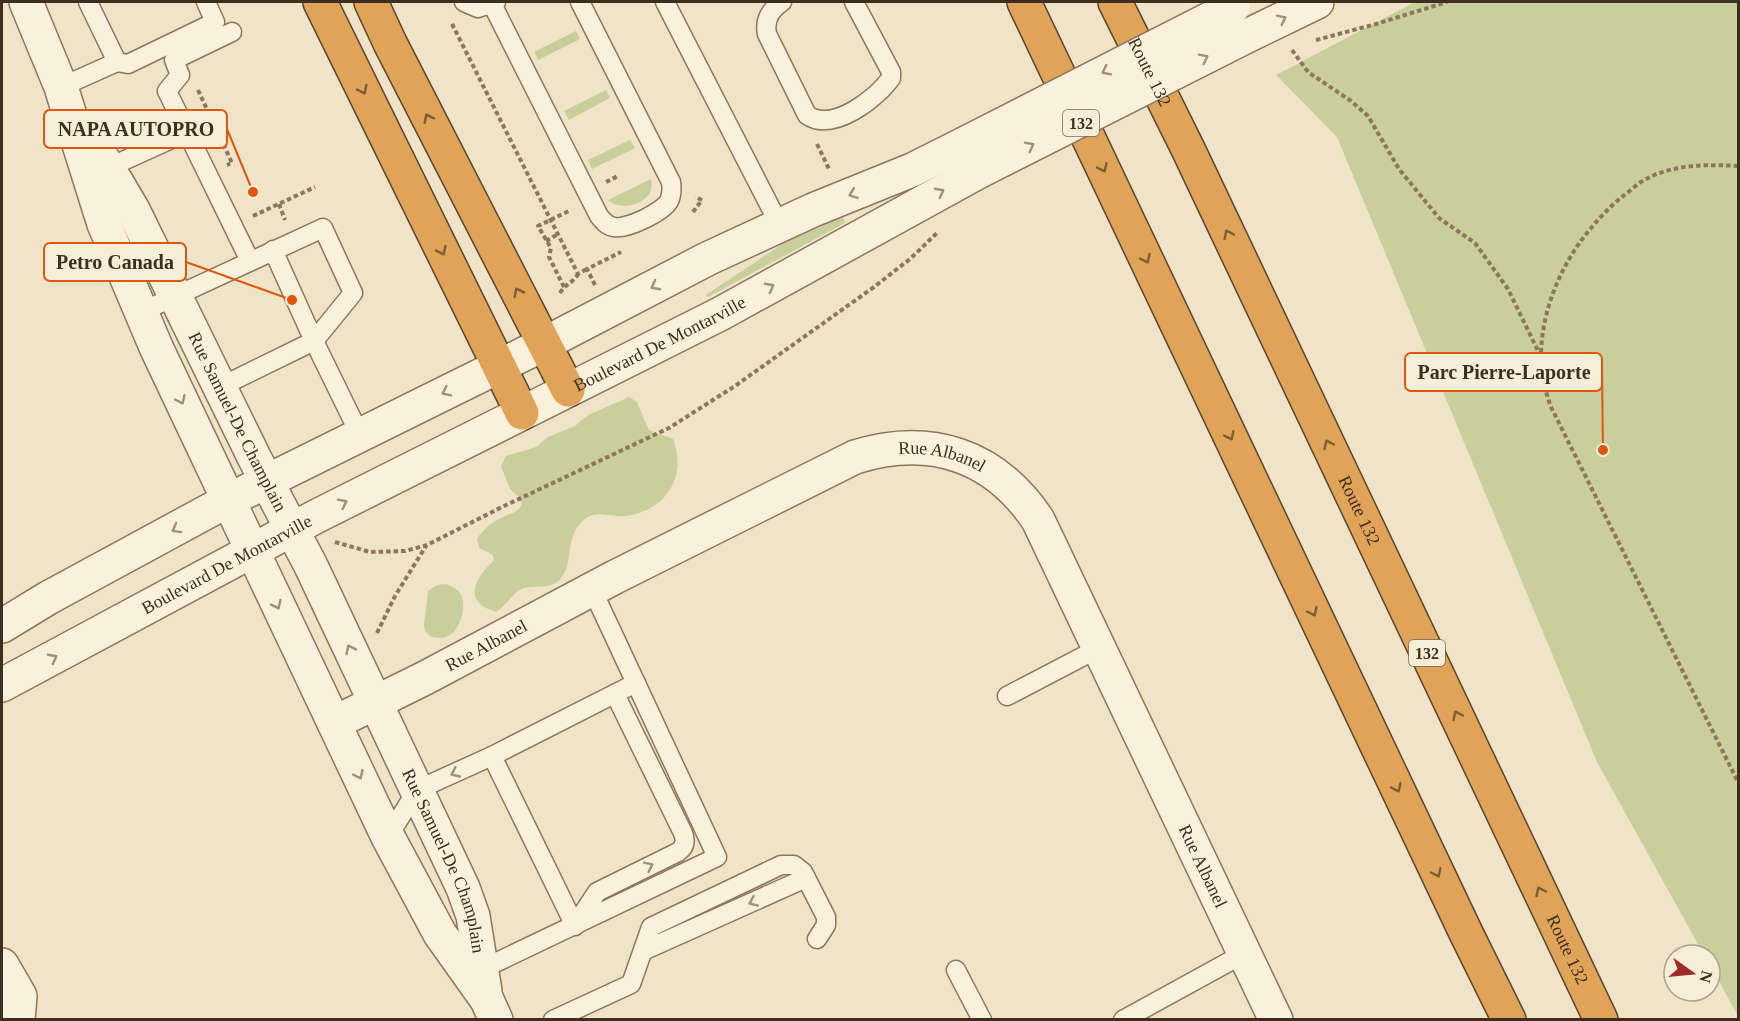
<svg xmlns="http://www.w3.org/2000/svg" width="1740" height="1021" viewBox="0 0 1740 1021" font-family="'Times New Roman',serif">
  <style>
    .green { fill: #c9cf9b }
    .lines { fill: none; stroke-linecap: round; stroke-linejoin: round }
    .service-casing { stroke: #8d765c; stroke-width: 21 }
    .minor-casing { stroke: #8d765c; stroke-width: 36 }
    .tertiary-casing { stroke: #8d765c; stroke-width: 36 }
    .motorway-casing { stroke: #5b4430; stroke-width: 36 }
    .path { stroke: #8d765c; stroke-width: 4; stroke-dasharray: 4.5 3; stroke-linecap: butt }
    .service { stroke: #faf1dc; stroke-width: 18 }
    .minor { stroke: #faf1dc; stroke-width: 33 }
    .tertiary { stroke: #faf1dc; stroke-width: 33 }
    .motorway { stroke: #e0a458; stroke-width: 33 }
    .tertiary-bridge-casing { stroke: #8d765c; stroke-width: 36; stroke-linecap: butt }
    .tertiary-bridge { stroke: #faf1dc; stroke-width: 33 }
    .oneway { stroke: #9c907e }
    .oneway2 { stroke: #7e5d36 }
    .labels { text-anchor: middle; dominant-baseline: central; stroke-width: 6; stroke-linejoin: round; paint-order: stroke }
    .shield { fill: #f7eed8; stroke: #756857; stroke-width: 1.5 }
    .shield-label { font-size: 16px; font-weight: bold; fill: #3d2e20 }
    .street-label { font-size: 18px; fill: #3d2e20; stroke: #f7eed8 }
    .leader { fill: none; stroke: #df570d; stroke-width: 2 }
    .callout-dot { fill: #df570d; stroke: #f7eed8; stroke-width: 2 }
    .callout { fill: #f7eed8; stroke: #df570d; stroke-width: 2 }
    .callout-label { font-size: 20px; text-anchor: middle; font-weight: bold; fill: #3d2e20 }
  </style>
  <rect width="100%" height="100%" fill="#f0e4c8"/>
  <g class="green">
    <path d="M1415,2H1738V1016L1710,965V955H1704L1597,762L1337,137L1276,75Z"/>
    <path d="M576,31L580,39L538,60L534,52Z"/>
    <path d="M606,90L610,98L569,120L564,111Z"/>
    <path d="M630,140L635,148L592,169L588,160Z"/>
    <path d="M651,179C658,201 623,214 608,200Z"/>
    <path d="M843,217L845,223L708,297L706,295L796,235Z"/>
    <path d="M629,397L637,402L649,430L673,439C688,477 665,511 626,516C613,518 597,510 586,518C563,537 575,558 562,577C553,590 536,585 524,588C513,592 506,606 496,612C462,602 474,579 494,560L492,554L479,548L477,538C484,530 491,522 501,518C510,513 516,514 522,505L519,497L510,489L501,466L506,456L536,447L548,437L575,426L588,415Z"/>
    <path d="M446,584C452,586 458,589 461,595C467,608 460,632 446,637C442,639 435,637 431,637L426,632L424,626L428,591L437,585Z"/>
  </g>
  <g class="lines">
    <defs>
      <g id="service">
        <path d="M464,2L478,8L496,2"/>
        <path d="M665,2L779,224"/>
        <path d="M782,2C771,9 764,20 767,34L807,115C833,133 877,98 891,78V72L854,2"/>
        <path d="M492,4L599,216C603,221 607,226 614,227C626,230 663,212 669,201C672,195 672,189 671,182L580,2"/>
        <path d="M117,62L128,64L215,22L206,2"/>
        <path d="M61,87L117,62L88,2"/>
        <path d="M187,132L167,91L180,75L174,60L232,32"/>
        <path d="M101,171L187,132L250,261"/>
        <path d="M141,312L323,228L353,293L314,341L273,250"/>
        <path d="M220,387L314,341L360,435"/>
        <path d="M1007,696L1099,648"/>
        <path d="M388,837L417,790L492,756"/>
        <path d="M576,924L597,892L678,852C685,847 686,841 683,833L615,694"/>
        <path d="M575,926L492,756L636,683"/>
        <path d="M643,951L806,878"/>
        <path d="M956,970L982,1020"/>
        <path d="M476,972L717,857L592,589"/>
        <path d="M553,1020L631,984L651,927L781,865H794L803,872L826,917V925L817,939"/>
        <path d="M1123,1020L1245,953"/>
      </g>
      <g id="minor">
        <path d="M26,2L61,87L104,224L156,347L388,837L440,934L487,1000L496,1020"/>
        <path id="s1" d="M90,137L133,210L255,459L311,566L463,888L473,916L485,991"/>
        <path id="s2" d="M334,723L425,678L615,577L855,457C929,434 994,454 1038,520L1276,1020"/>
        <path d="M2,965L20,996L18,1020"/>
      </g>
      <g id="tertiary">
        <path d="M1247,36L1317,2"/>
        <path d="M2,626L48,598L227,501L544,344L707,259L813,210L912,170L964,144"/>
        <path id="s3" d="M2,685L317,516L720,314L978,172"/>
      </g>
      <g id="motorway">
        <path d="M320,2L522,413"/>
        <path d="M371,2L390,43L568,390"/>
        <path d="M1024,2L1466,933L1509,1020"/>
        <path id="s4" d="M1115,2L1188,149L1601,1020"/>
      </g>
    </defs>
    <use href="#service" class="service-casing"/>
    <use href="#minor" class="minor-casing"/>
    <use href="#tertiary" class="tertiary-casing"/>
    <use href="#motorway" class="motorway-casing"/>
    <g class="path">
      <path d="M452,24L578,274L587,269"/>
      <path d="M1316,40L1376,24L1447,2"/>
      <path d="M1292,50L1308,72L1351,101L1368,116L1399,169L1439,218L1475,243L1508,289L1540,355"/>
      <path d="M198,90L232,163L227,165"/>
      <path d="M817,144L830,171"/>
      <path d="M1738,166C1706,164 1670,164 1641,182C1635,186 1629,192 1623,196C1576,235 1543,292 1541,353C1540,372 1545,390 1551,407L1738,782"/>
      <path d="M606,182L618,176"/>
      <path d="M279,204L285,220"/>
      <path d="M693,212L702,200L695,197"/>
      <path d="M253,216L315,187"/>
      <path d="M546,241L558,234"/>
      <path d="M595,285L587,269L621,252"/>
      <path d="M564,287L549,257L551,248L538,226L571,210"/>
      <path d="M560,293C565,284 574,282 578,274"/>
      <path d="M335,542L370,552L405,551L427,545L502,507L669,428L735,386L874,287L910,259L937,233"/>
      <path d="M377,633L395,596L426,546"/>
    </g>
    <use href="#service" class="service"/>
    <use href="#minor" class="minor"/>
    <use href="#tertiary" class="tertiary"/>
    <use href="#motorway" class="motorway"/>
    <defs>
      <g id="tertiary-bridge">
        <path d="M964,144L1233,7"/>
        <path d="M978,172L1247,36"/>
      </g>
    </defs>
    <use href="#tertiary-bridge" class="tertiary-bridge-casing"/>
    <use href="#tertiary-bridge" class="tertiary-bridge"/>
  </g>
  <defs><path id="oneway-chevron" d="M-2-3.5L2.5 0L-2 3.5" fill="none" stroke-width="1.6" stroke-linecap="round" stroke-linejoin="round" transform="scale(1.5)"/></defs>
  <g class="oneway">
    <use href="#oneway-chevron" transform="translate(1282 19) rotate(-26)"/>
    <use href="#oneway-chevron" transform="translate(1204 58) rotate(-27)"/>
    <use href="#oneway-chevron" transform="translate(1106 71) rotate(153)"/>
    <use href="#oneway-chevron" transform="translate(1030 146) rotate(-27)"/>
    <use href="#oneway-chevron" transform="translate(940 192) rotate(-28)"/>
    <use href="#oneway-chevron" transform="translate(853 194) rotate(159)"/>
    <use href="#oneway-chevron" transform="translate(655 286) rotate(152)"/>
    <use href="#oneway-chevron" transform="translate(770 287) rotate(-28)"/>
    <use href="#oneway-chevron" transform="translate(446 392) rotate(154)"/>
    <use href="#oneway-chevron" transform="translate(181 400) rotate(65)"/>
    <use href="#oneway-chevron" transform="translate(343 503) rotate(-27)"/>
    <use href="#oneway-chevron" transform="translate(176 529) rotate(151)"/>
    <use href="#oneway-chevron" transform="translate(277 605) rotate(64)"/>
    <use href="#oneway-chevron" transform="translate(350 649) rotate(-116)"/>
    <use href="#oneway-chevron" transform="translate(53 658) rotate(-28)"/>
    <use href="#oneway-chevron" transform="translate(455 773) rotate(155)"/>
    <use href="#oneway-chevron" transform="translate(359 775) rotate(65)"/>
    <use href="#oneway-chevron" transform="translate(649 866) rotate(-26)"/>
    <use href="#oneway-chevron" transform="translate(753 902) rotate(156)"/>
  </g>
  <g class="oneway2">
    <use href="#oneway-chevron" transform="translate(363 90) rotate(64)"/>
    <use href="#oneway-chevron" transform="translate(428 118) rotate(-117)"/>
    <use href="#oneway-chevron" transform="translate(1103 168) rotate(65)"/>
    <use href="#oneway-chevron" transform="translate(1228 234) rotate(-115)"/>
    <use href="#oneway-chevron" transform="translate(442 251) rotate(64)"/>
    <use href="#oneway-chevron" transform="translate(1146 259) rotate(65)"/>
    <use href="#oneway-chevron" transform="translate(518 292) rotate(-117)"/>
    <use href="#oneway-chevron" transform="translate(1230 436) rotate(65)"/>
    <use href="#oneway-chevron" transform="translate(1328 444) rotate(-115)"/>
    <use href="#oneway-chevron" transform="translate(1313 612) rotate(65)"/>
    <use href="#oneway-chevron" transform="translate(1457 715) rotate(-115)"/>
    <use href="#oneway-chevron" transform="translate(1397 788) rotate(65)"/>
    <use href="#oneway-chevron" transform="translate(1437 873) rotate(65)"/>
    <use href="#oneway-chevron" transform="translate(1540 891) rotate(-115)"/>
  </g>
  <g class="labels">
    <g class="shield">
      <rect x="1063" y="110" width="36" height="26" rx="4.5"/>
      <rect x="1409" y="640" width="36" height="26" rx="4.5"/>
    </g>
    <g class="shield-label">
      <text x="1081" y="123">132</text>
      <text x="1427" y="653">132</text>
    </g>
    <g class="street-label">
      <text stroke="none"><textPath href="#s4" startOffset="78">Route 132</textPath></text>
      <text stroke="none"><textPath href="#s3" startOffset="741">Boulevard De Montarville</textPath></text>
      <text stroke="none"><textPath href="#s1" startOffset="321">Rue Samuel-De Champlain</textPath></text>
      <text stroke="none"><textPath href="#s2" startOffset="674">Rue Albanel</textPath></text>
      <text stroke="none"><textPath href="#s4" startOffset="564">Route 132</textPath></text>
      <text stroke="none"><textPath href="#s3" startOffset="255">Boulevard De Montarville</textPath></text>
      <text stroke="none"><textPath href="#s2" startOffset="171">Rue Albanel</textPath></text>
      <text stroke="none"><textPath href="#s1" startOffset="807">Rue Samuel-De Champlain</textPath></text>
      <text stroke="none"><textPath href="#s2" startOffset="1178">Rue Albanel</textPath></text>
      <text stroke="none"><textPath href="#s4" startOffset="1050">Route 132</textPath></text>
    </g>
  </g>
  <path class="leader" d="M253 192L227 129M292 300L186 262M1603 450L1602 372"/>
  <g class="callout-dot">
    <circle cx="253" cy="192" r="6"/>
    <circle cx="292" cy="300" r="6"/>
    <circle cx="1603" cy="450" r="6"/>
  </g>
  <g class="callout">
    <rect x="44" y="110" width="183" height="38" rx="6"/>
    <rect x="44" y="243" width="142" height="38" rx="6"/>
    <rect x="1405" y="353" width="197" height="38" rx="6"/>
  </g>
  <g class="callout-label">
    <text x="136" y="136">NAPA AUTOPRO</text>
    <text x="115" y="269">Petro Canada</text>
    <text x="1504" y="379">Parc Pierre-Laporte</text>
  </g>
  <rect width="1740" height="1021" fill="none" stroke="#3d2e20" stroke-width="6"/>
  <g transform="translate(1692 973) rotate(105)"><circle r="28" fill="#f7eed8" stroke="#ada18e" stroke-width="1.5"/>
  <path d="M0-4.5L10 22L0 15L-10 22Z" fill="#9e2a2b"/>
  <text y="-9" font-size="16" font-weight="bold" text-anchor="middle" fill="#3d2e20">N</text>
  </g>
</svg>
